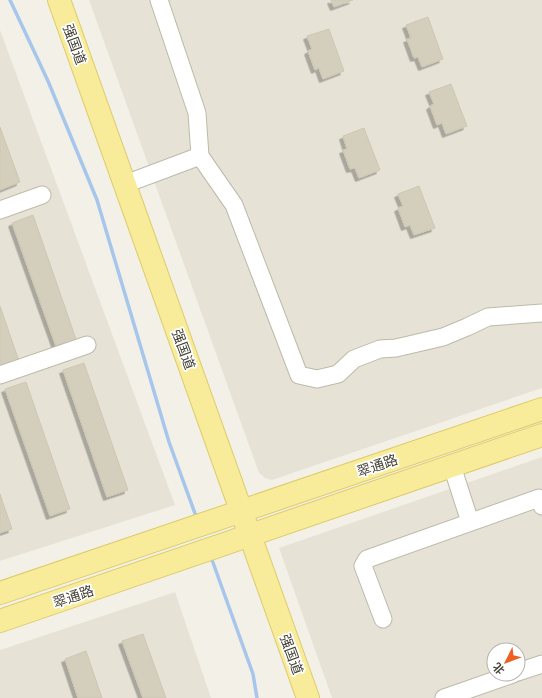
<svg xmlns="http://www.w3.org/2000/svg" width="542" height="698" viewBox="0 0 542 698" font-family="'Golos Text','Noto Sans SC',sans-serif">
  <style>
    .residential { fill: #e6e3d6; fill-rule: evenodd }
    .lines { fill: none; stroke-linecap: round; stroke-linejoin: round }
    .stream { stroke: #a7c6ec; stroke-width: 3.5 }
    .building { fill: #d4cebd; stroke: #cec7b1; filter: url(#shadow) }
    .minor-casing { stroke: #bdbaaa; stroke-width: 19 }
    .major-casing { stroke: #ddcb6b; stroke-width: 24 }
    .minor { stroke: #fff; stroke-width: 17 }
    .major { stroke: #f8eb9a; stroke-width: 22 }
    .labels { text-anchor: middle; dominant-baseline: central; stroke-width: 3.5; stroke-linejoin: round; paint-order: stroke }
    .street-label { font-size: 14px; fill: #454236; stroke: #fff }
  </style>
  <defs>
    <filter id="shadow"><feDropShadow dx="-3.5" dy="3.5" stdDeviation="0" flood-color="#0004"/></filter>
  </defs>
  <rect width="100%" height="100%" fill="#f3f1e7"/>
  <g class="residential">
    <path d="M89,0H542V388L272,480L265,478L259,473Z"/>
    <path d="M0,30L175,505L0,561Z"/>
    <path d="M542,457V698H332L279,548ZM494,650H518V674H494Z"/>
    <path d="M175,592L211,698H0V650Z"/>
  </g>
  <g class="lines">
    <g class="stream">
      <path d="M10,0L48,81L97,200L169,442L197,519"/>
      <path d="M211,557L253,674L257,698"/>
    </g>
  </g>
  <g class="building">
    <path d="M331,0H353L334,7Z"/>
    <path d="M428,17L443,59L422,67L418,57L414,58L407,39L411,38L406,25Z"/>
    <path d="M329,29L344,71L323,79L319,68L315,70L308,51L312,49L307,36Z"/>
    <path d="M451,84L467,126L446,134L442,123L437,125L430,106L434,104L429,92Z"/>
    <path d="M0,127L20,182L0,190Z"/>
    <path d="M364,128L380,170L359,178L355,168L350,169L343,150L347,149L343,136Z"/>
    <path d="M419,186L435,228L414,235L410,225L405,227L398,208L403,206L398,194Z"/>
    <path d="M33,215L77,342L57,349L12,223Z"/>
    <path d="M0,306L19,361L0,368Z"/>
    <path d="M84,363L128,490L107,497L63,370Z"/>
    <path d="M26,382L70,509L50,516L5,389Z"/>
    <path d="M0,494L12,529L0,533Z"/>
    <path d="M143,634L166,698H143L122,641Z"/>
    <path d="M86,651L102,698H78L65,659Z"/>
  </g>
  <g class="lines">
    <defs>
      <g id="minor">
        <path d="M159,0L197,113L200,156L234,205L299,375L317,379L338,374L354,359L380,349L396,348L443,337L467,327L488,317L542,313"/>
        <path d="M136,180L200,156"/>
        <path d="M0,210L42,195"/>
        <path d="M0,375L87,345"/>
        <path d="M452,466L470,522"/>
        <path d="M383,619L363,566L367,559L539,498L542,506"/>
        <path d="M518,672L542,664"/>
        <path d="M444,698L513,674"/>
      </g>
      <g id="major">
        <path d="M59,0L308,698"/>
        <path d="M0,593L542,409"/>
        <path d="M0,621L542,435"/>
      </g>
    </defs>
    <use href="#minor" class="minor-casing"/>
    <use href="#major" class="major-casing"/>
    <use href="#minor" class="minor"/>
    <use href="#major" class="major"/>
  </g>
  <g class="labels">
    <g class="street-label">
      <text transform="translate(75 44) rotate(70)">强国道</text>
      <text transform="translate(184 349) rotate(70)">强国道</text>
      <text transform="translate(377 465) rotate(-19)">翠通路</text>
      <text transform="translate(73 596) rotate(-19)">翠通路</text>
      <text transform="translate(292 654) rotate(70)">强国道</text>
    </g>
  </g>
  <g transform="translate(506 662) rotate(228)"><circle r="19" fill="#ffffff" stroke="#b5b3af"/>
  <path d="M0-3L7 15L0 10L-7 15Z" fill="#ed5f23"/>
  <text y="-6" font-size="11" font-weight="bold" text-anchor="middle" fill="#454236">北</text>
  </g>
</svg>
